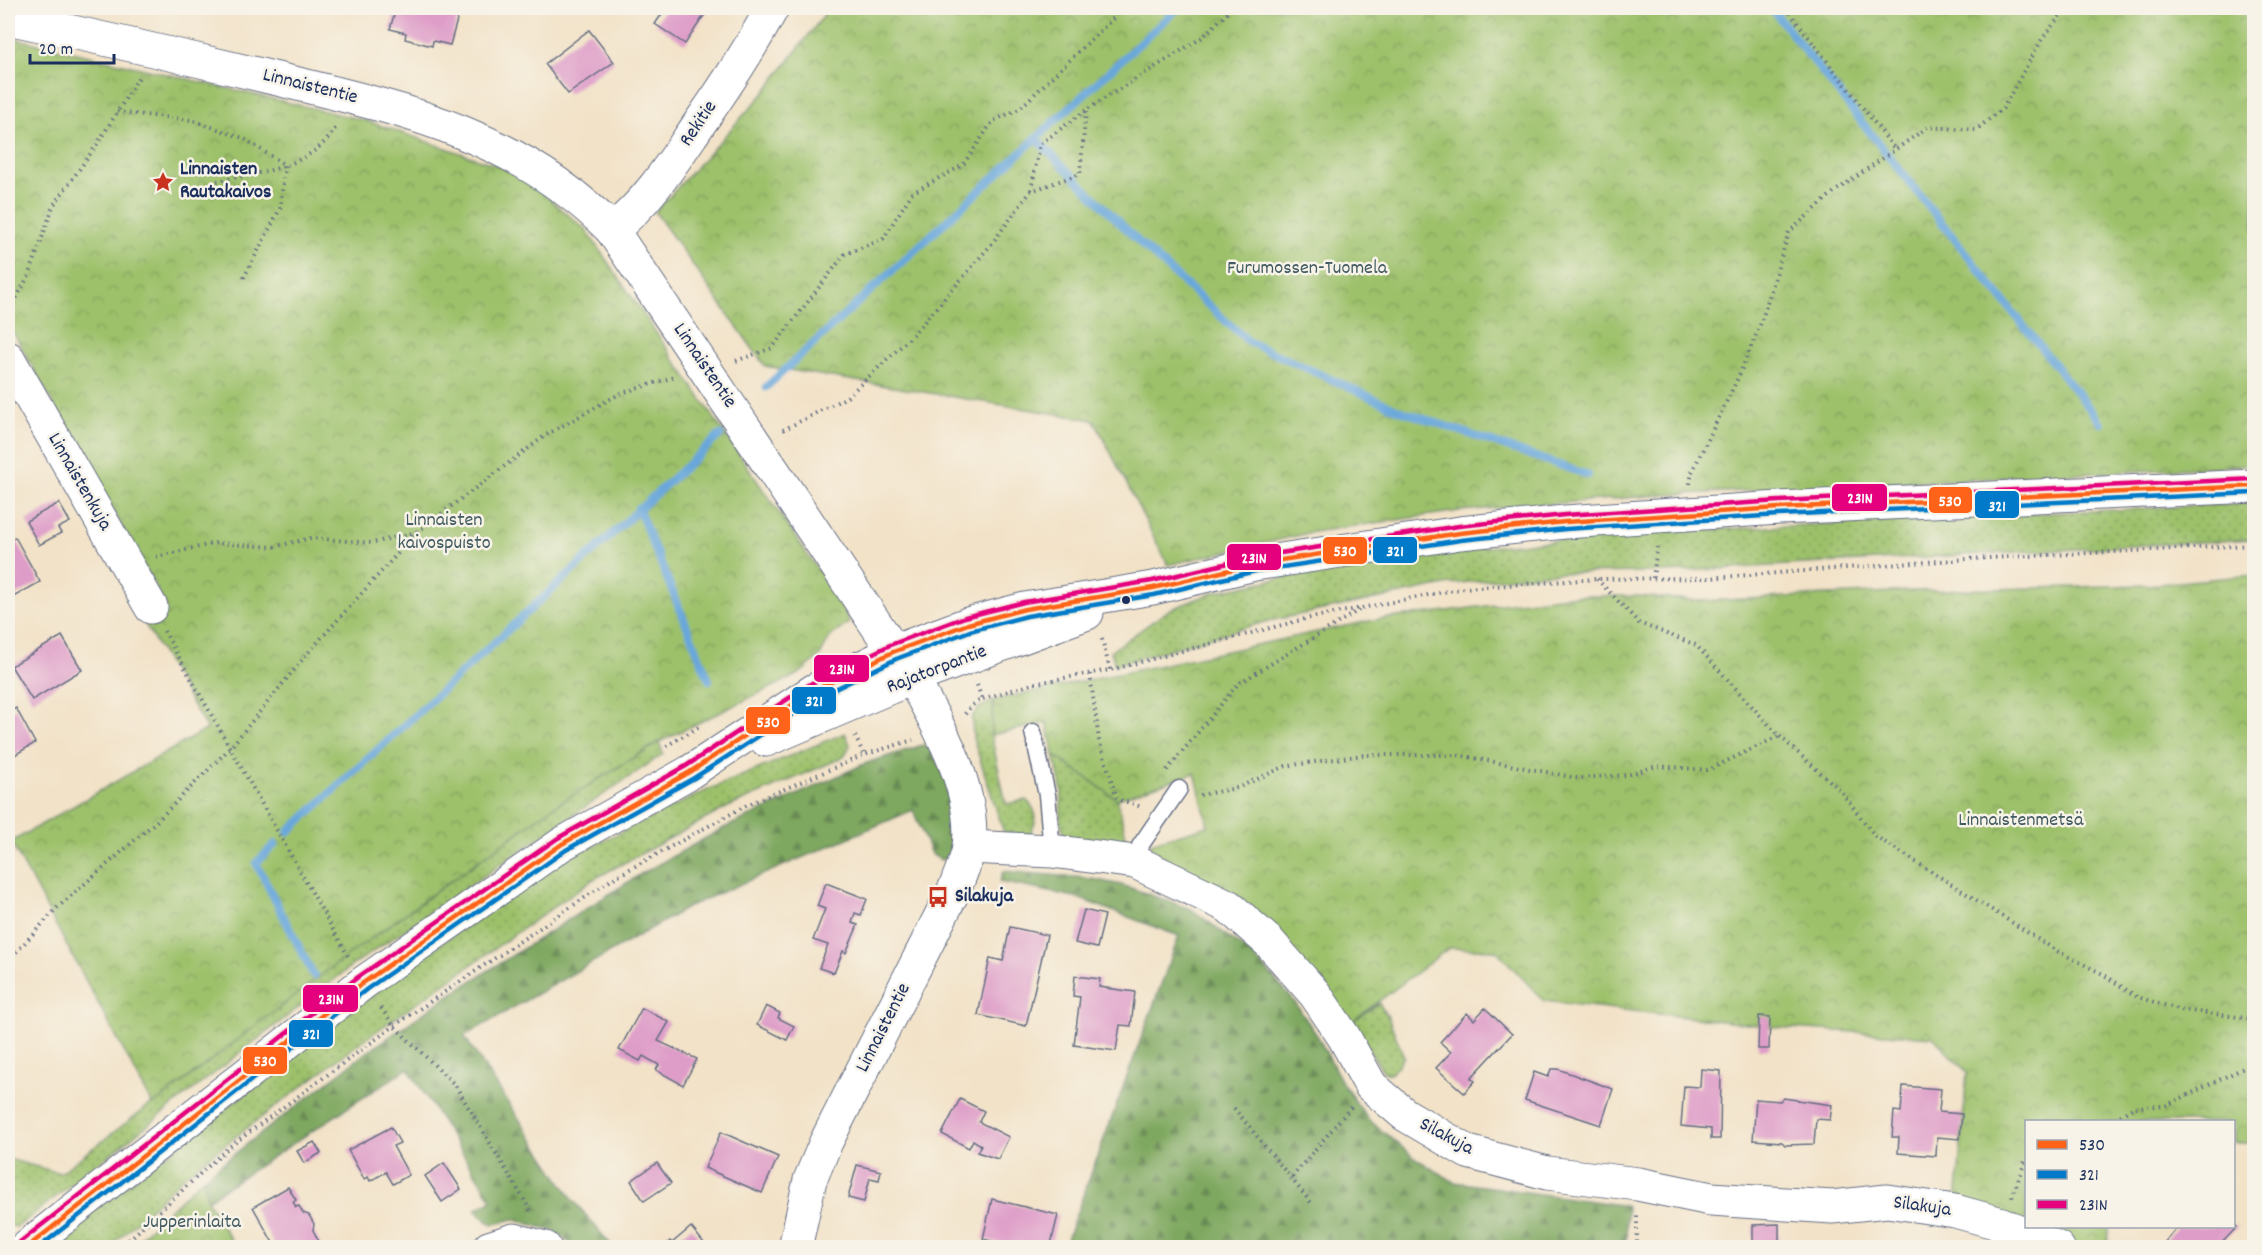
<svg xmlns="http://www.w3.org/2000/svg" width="2262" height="1255" viewBox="0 0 2262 1255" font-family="Dekko,sans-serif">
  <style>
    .grass { fill: url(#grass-dots); stroke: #5c7864; stroke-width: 1.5 }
    .forest { fill: url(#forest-firs); stroke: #4c6b5e; stroke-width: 1.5 }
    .park { fill: url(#park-crowns); stroke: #5c7864; stroke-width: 1.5 }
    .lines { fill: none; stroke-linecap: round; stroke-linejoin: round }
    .stream { stroke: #69a7db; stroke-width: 8 }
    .building { fill: #de9cc8 }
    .service-casing { stroke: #666e83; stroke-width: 19 }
    .minor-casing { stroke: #666e83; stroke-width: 35 }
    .primary-casing { stroke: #666e83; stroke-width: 35 }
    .path { stroke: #666e83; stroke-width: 4; stroke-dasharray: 1.5 4.5; stroke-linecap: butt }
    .service { stroke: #fff; stroke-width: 16 }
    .minor { stroke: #fff; stroke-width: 33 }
    .primary { stroke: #fff; stroke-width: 33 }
    .bus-1-casing { stroke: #f7f3e8; stroke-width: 9 }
    .bus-2-casing { stroke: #f7f3e8; stroke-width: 9 }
    .bus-3-casing { stroke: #f7f3e8; stroke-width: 9 }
    .bus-1 { stroke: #ff6319; stroke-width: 4.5 }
    .bus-2 { stroke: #007ac9; stroke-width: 4.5 }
    .bus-3 { stroke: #e5007d; stroke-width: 4.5 }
    .bus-dot { fill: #1b2f5e; stroke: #f7f3e8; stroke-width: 2 }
    .labels { text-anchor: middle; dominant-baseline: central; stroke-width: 5; stroke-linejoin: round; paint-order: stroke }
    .street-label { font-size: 20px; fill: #1b2f5e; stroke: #f7f3e8 }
    .poi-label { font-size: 20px; font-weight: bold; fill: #1b2f5e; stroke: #f7f3e8; text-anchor: start }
    .park-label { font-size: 20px; fill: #425b62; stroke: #f7f3e8 }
    .line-badge { stroke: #f7f3e8; stroke-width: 2 }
    .badge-label { font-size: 16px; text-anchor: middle; font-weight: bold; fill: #fff }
  </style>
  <defs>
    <pattern id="grass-dots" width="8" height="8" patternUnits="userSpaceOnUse" patternTransform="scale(1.5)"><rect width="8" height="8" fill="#9dc16b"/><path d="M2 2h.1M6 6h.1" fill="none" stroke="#7f9d5b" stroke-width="1.8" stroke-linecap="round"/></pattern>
    <pattern id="forest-firs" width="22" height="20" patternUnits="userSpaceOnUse" patternTransform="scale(1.5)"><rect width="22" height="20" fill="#7ea75f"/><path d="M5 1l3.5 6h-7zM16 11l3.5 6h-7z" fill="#668852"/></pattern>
    <pattern id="park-crowns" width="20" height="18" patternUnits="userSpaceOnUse" patternTransform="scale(1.5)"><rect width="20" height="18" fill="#9dc16b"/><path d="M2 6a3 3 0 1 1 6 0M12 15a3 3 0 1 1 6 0" fill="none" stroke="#7f9d5b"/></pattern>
  </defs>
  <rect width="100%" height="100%" fill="#f7f3e8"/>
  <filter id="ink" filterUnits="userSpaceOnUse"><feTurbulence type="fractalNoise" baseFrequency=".0167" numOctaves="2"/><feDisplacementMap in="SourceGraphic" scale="12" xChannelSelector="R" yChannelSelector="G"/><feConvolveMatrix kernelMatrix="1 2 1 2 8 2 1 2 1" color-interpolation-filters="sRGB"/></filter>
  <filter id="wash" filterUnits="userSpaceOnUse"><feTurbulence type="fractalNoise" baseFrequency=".008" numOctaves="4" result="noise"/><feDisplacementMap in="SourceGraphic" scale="24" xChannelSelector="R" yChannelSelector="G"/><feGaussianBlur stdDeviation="1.35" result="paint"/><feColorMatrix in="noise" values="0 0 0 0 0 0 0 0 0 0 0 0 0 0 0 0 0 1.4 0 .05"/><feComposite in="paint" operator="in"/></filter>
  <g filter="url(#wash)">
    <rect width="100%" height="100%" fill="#f2e2c7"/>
    <g class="grass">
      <path d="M2254,503V539L1665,572L1553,573L1450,584L1268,621L1115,665L1111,651L1169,610L1215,592L1324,569L1450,550L1647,533Z"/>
      <path d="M994,700L991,735L1006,804L1026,800C1038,810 1038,822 1029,835L1004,833L973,738L972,717L979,708Z"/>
      <path d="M845,733L850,745L844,757L728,807L592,880L357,1045L185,1175L110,1247L46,1248L424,955L567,858L710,789Z"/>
      <path d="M659,742L663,754L353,965L17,1227L8,1225V1159L60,1173L337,963L553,807Z"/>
      <path d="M1054,755L1117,799L1127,840L1119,848L1066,838L1060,822L1062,792Z"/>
      <path d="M1379,1003L1388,1017L1404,1057L1391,1074L1384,1072L1350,1023Z"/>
    </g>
    <g class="forest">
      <path d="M926,744C955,786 954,808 952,857L941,860L931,854L913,810L692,905L464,1036L573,1200L613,1247H575L554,1231L513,1219L492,1225L475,1210L492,1200L408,1068L207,1200L235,1247L130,1248L203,1178L363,1055L448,996L641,874L722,829L864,764Z"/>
      <path d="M1003,871L1086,878L1122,885L1191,909L1254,956L1294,1001L1318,1037L1343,1084L1368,1119L1415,1158L1454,1182L1627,1206L1626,1247H1064L1179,936L1075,897L1000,882Z"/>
    </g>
    <g class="park">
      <path d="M824,8H2254V465L1662,495L1459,511L1313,532L1168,565L1094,420L765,366L655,212L764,93L824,15Z"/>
      <path d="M8,37L367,121L519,173L586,230L835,595L850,622L830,637L820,656L799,674L659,742L553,807L337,963L153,1105L11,842L207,729L143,621L167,607L8,323Z"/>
      <path d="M2254,575V1143H2234V1122H2026V1226L1956,1204L1967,1072L1933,1037L1775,1027L1544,1001L1496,950L1449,948L1350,1023L1157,859L1150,843L1208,826L1195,773L1117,799L1054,755L1047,723L991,735L994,700L1374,620L1567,596H1639L1702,601L1913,591L2147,585Z"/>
      <path d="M203,1178L207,1200L235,1247H130Z"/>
      <path d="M2029,1227H2109L2108,1241L2111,1247H2075Z"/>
    </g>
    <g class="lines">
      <g class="stream">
        <path d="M1771,8L2101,423"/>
        <path d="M1035,138L1142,245L1249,342L1399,410L1588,475"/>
        <path d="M766,387L1178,8"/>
        <path d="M638,508L709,680"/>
        <path d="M288,832L720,435"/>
        <path d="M275,844L256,863L314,976"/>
      </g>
    </g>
    <g id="blocks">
      <g class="building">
        <path d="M396,8H439L459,13L450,45L433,41L432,46L405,39L406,33L390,29Z"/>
        <path d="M666,8H709L685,44L655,24Z"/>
        <path d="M589,30L614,62L568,94L545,64Z"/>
        <path d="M59,503L70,522L58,528L61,533L39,545L26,521Z"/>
        <path d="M15,537L40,582L8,600V541Z"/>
        <path d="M62,636L82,670L32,700L11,666Z"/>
        <path d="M16,708L35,743L8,759V713Z"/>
        <path d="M826,883L867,899L861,915L855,913L852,923L858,925L846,953L843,951L834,973L819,968L828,945L813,940L825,909L817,906Z"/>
        <path d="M1084,910L1105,915L1097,948L1075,943Z"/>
        <path d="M1010,927L1047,935L1026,1026L978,1015L990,958L1003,961Z"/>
        <path d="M1075,976L1100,979L1099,987L1135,992L1131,1026L1120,1025L1116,1051L1074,1045L1080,997L1073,996Z"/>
        <path d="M766,1006L780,1013L778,1018L794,1026L787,1040L757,1025Z"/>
        <path d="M642,1008L669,1022L658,1041L697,1059L683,1085L656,1070L659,1065L643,1056L640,1061L619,1050Z"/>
        <path d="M1485,1008L1512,1034L1471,1078L1475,1081L1464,1093L1436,1068L1451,1052L1440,1042L1467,1013L1474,1020Z"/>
        <path d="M1759,1016L1770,1017L1769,1049H1758Z"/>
        <path d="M1551,1069H1558L1613,1089L1601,1125L1525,1100L1534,1072L1548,1077Z"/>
        <path d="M1701,1069L1721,1071L1720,1139H1711V1129L1681,1126L1684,1086L1700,1087Z"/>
        <path d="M1903,1086L1941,1089L1939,1112L1962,1114L1960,1139L1937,1137L1936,1156L1898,1153L1899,1137H1892L1894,1111L1901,1112Z"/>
        <path d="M1783,1098L1832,1105L1830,1120L1816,1119L1814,1144L1785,1145L1782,1142L1753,1140L1756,1099L1780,1101Z"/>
        <path d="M960,1099L984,1111L979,1122L1009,1137L998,1159L977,1152L981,1145L973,1140L969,1148L942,1134Z"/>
        <path d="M391,1127L400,1143L393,1146L409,1175L393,1184L386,1172L370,1181L368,1177L364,1179L348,1150Z"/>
        <path d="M721,1132L778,1157L762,1193L705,1168Z"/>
        <path d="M314,1142L321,1153L304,1163L297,1151Z"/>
        <path d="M444,1163L461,1189L442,1202L425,1176Z"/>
        <path d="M657,1163L671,1183L644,1201L631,1181Z"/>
        <path d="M857,1165L881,1171L879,1180L870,1178L864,1202L848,1198Z"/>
        <path d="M288,1187L296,1200L293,1202L296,1207L299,1206L303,1213L309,1215L314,1224L313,1230L322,1248H276L253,1207Z"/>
        <path d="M992,1199L1058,1215L1050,1248H1019L983,1239Z"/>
        <path d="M1779,1224V1243L1753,1244V1225Z"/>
        <path d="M2234,1224L2237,1227L2217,1248H2160L2177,1227H2234Z"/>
        <path d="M691,1227L708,1248H662L670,1241L672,1243Z"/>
      </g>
    </g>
  </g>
  <g filter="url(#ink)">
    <use href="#blocks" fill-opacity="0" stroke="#666e83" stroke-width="1.5"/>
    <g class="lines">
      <defs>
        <g id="service">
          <path d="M1033,732L1047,795L1052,851"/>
          <path d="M1135,862L1140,846L1179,789"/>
        </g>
        <g id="minor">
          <path d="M8,18C97,37 185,57 273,78C401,109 516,133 612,230L912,678C939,726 976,790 969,847C967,860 960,874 956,886L826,1142L810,1180L795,1248"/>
          <path d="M612,230C648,202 673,162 699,124C725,87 751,48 772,8"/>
          <path d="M8,358L151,607"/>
          <path d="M969,847L1052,851L1135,862L1228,906L1269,942L1315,994L1344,1037L1371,1086L1404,1114L1468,1152L1547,1173L1638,1184L1711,1199L1832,1207L1887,1201L1955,1211L2002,1224L2058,1248"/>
          <path d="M489,1248L514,1240L545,1248"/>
        </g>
        <g id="primary">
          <path d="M766,740L912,678L1087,613"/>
          <path d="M25,1248L363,983L562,844L690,772L815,690L893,652L968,624L1025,609L1153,588L1255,564L1460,533L1565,522L1779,508L2254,486"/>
        </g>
      </defs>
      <use href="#service" class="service-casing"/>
      <use href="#minor" class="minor-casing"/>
      <use href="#primary" class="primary-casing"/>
      <g class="path">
        <path d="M1786,8L1894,148"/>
        <path d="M117,112L192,120L243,138L285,165L280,209L243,279"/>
        <path d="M217,181C259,173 315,167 337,125"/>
        <path d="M1031,190L1040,144L1086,110"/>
        <path d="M8,314L30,273L53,206L96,146L139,77"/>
        <path d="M736,361L772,348L845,254L883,239L912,193L963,165L993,121L1019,109L1124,8"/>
        <path d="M783,430L847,397L911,337L990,246L1031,191L1080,174L1086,110L1203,37L1232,8"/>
        <path d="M1690,484L1692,472L1738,378L1761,323L1789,232L1834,192L1928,127L1976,130L2003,108L2042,39L2066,8"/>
        <path d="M156,557L216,543L273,547L311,538L372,543L417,532"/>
        <path d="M1653,578L1657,547"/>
        <path d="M1597,579L1639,623L1696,645L1779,736L1840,790L1875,836L2057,951L2103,974L2137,997L2182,1010L2254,1019"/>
        <path d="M164,631L348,956"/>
        <path d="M1102,639L1110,670"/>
        <path d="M1090,674L1099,740L1117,799L1142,807"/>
        <path d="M977,685L982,699"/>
        <path d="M965,714L971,706L982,699L1036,683L1110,670L1305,619L1464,588L1596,579L1709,578L1968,559L2254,545"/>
        <path d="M855,736L864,755"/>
        <path d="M666,746L699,727"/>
        <path d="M1167,770L1238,684L1359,610"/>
        <path d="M1200,795L1237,788L1286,766L1363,755H1458L1577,778L1628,775L1657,766L1708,770L1779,736"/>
        <path d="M8,961L57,908L158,820L230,748L307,654L417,532L546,435L619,394L674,377"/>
        <path d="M381,1008L394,1026L455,1085L532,1213"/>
        <path d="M1234,1108L1312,1204"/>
        <path d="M2110,1122L2134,1107L2165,1106L2254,1063"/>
        <path d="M1292,1177L1351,1107"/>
        <path d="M2012,1197L2026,1159"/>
        <path d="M120,1248L229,1147L394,1026L617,876L747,805L864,755L913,740"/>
        <path d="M1637,1248V1214"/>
      </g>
      <use href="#service" class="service"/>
      <use href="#minor" class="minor"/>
      <use href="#primary" class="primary"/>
      <defs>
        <path id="bus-1" d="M26,1248L363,983L562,844L690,772L815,690L893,652L968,624L1025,609L1153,588L1255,564L1460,533L1565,522L1779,508L2254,486"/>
        <path id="bus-2" d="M38,1248L367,989L566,850L694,778L819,697L896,659L970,631L1027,616L1154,595L1256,571L1461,540L1566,529L1779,515L2254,493"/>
        <path id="bus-3" d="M20,1242L358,977L558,838L686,766L812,683L890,645L965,617L1024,602L1152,581L1254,557L1459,526L1565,515L1779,501L2254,479"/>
      </defs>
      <use href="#bus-1" class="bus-1-casing"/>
      <use href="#bus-2" class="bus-2-casing"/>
      <use href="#bus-3" class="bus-3-casing"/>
      <use href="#bus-1" class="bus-1"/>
      <use href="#bus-2" class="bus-2"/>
      <use href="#bus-3" class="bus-3"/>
    </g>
  </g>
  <defs>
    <symbol id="sight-bare" viewBox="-9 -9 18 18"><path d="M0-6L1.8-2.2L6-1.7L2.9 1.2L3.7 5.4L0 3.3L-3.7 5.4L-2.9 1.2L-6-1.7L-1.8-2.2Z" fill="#c8321e" stroke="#f7f3e8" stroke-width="2.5" paint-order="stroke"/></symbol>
    <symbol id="bus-bare" viewBox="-9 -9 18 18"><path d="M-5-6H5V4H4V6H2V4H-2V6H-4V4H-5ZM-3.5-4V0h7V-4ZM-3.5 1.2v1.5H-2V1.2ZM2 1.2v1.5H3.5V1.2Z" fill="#c8321e" stroke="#f7f3e8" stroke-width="2.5" paint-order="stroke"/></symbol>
  </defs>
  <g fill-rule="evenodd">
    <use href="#sight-bare" x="148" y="167" width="30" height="30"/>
    <use href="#bus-bare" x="923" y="882" width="30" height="30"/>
  </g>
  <circle class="bus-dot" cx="1126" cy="600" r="5"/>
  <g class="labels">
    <g class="street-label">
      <text transform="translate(310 87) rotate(14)">Linnaistentie</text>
      <text transform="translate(699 124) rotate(-56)">Rekitie</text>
      <text transform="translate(704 366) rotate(56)">Linnaistentie</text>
      <text transform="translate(79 482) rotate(60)">Linnaistenkuja</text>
      <text transform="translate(937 670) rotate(-21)">Rajatorpantie</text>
      <text transform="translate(884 1028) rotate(-63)">Linnaistentie</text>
      <text transform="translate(1446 1137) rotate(28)">Silakuja</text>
      <text transform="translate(1922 1207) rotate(8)">Silakuja</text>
    </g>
    <g class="poi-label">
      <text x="180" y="170">Linnaisten<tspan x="180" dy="23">Rautakaivos</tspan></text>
      <text x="955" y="897">Silakuja</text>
    </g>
    <g class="park-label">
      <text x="1307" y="269">Furumossen-Tuomela</text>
      <text x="444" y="521">Linnaisten<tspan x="444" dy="23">kaivospuisto</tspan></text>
      <text x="2021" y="821">Linnaistenmetsä</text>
      <text x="192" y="1223">Jupperinlaita</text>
    </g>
  </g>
  <g class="line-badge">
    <rect x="1831" y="483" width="57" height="29" rx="6" fill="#e5007d"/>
    <rect x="1928" y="486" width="45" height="28" rx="6" fill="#ff6319"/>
    <rect x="1974" y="490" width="46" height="29" rx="6" fill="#007ac9"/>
    <rect x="1372" y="536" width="46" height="28" rx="6" fill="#007ac9"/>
    <rect x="1322" y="536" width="46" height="29" rx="6" fill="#ff6319"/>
    <rect x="1226" y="543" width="56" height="28" rx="6" fill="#e5007d"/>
    <rect x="813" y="654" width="57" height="29" rx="6" fill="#e5007d"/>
    <rect x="791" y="686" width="46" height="29" rx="6" fill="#007ac9"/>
    <rect x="745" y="706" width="46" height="29" rx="6" fill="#ff6319"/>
    <rect x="302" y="984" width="57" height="29" rx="6" fill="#e5007d"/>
    <rect x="288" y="1019" width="46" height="29" rx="6" fill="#007ac9"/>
    <rect x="242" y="1046" width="46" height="29" rx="6" fill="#ff6319"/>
  </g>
  <g class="badge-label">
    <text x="1860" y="503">231N</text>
    <text x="1950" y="506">530</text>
    <text x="1997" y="511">321</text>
    <text x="1395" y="556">321</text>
    <text x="1345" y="556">530</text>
    <text x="1254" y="563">231N</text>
    <text x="842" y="674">231N</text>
    <text x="814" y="706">321</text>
    <text x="768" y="727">530</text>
    <text x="331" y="1004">231N</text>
    <text x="311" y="1039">321</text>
    <text x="265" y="1066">530</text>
  </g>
  <rect width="2262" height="1255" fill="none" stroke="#f7f3e8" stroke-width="30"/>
  <rect x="2025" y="1120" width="210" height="108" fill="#f7f3e8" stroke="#9fa5b1" stroke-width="1.5"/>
  <rect x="2037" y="1140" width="30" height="9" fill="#ff6319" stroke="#9fa5b1" stroke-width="1.5"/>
  <text x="2079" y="1150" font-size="18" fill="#1b2f5e">530</text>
  <rect x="2037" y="1170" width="30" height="9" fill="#007ac9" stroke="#9fa5b1" stroke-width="1.5"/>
  <text x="2079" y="1180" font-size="18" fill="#1b2f5e">321</text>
  <rect x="2037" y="1200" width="30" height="9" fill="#e5007d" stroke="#9fa5b1" stroke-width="1.5"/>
  <text x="2079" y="1210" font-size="18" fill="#1b2f5e">231N</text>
  <path d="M30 54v9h84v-9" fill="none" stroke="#1b2f5e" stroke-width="3"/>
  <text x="39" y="54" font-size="18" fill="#1b2f5e" stroke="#f7f3e8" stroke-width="4.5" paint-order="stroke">20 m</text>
</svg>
